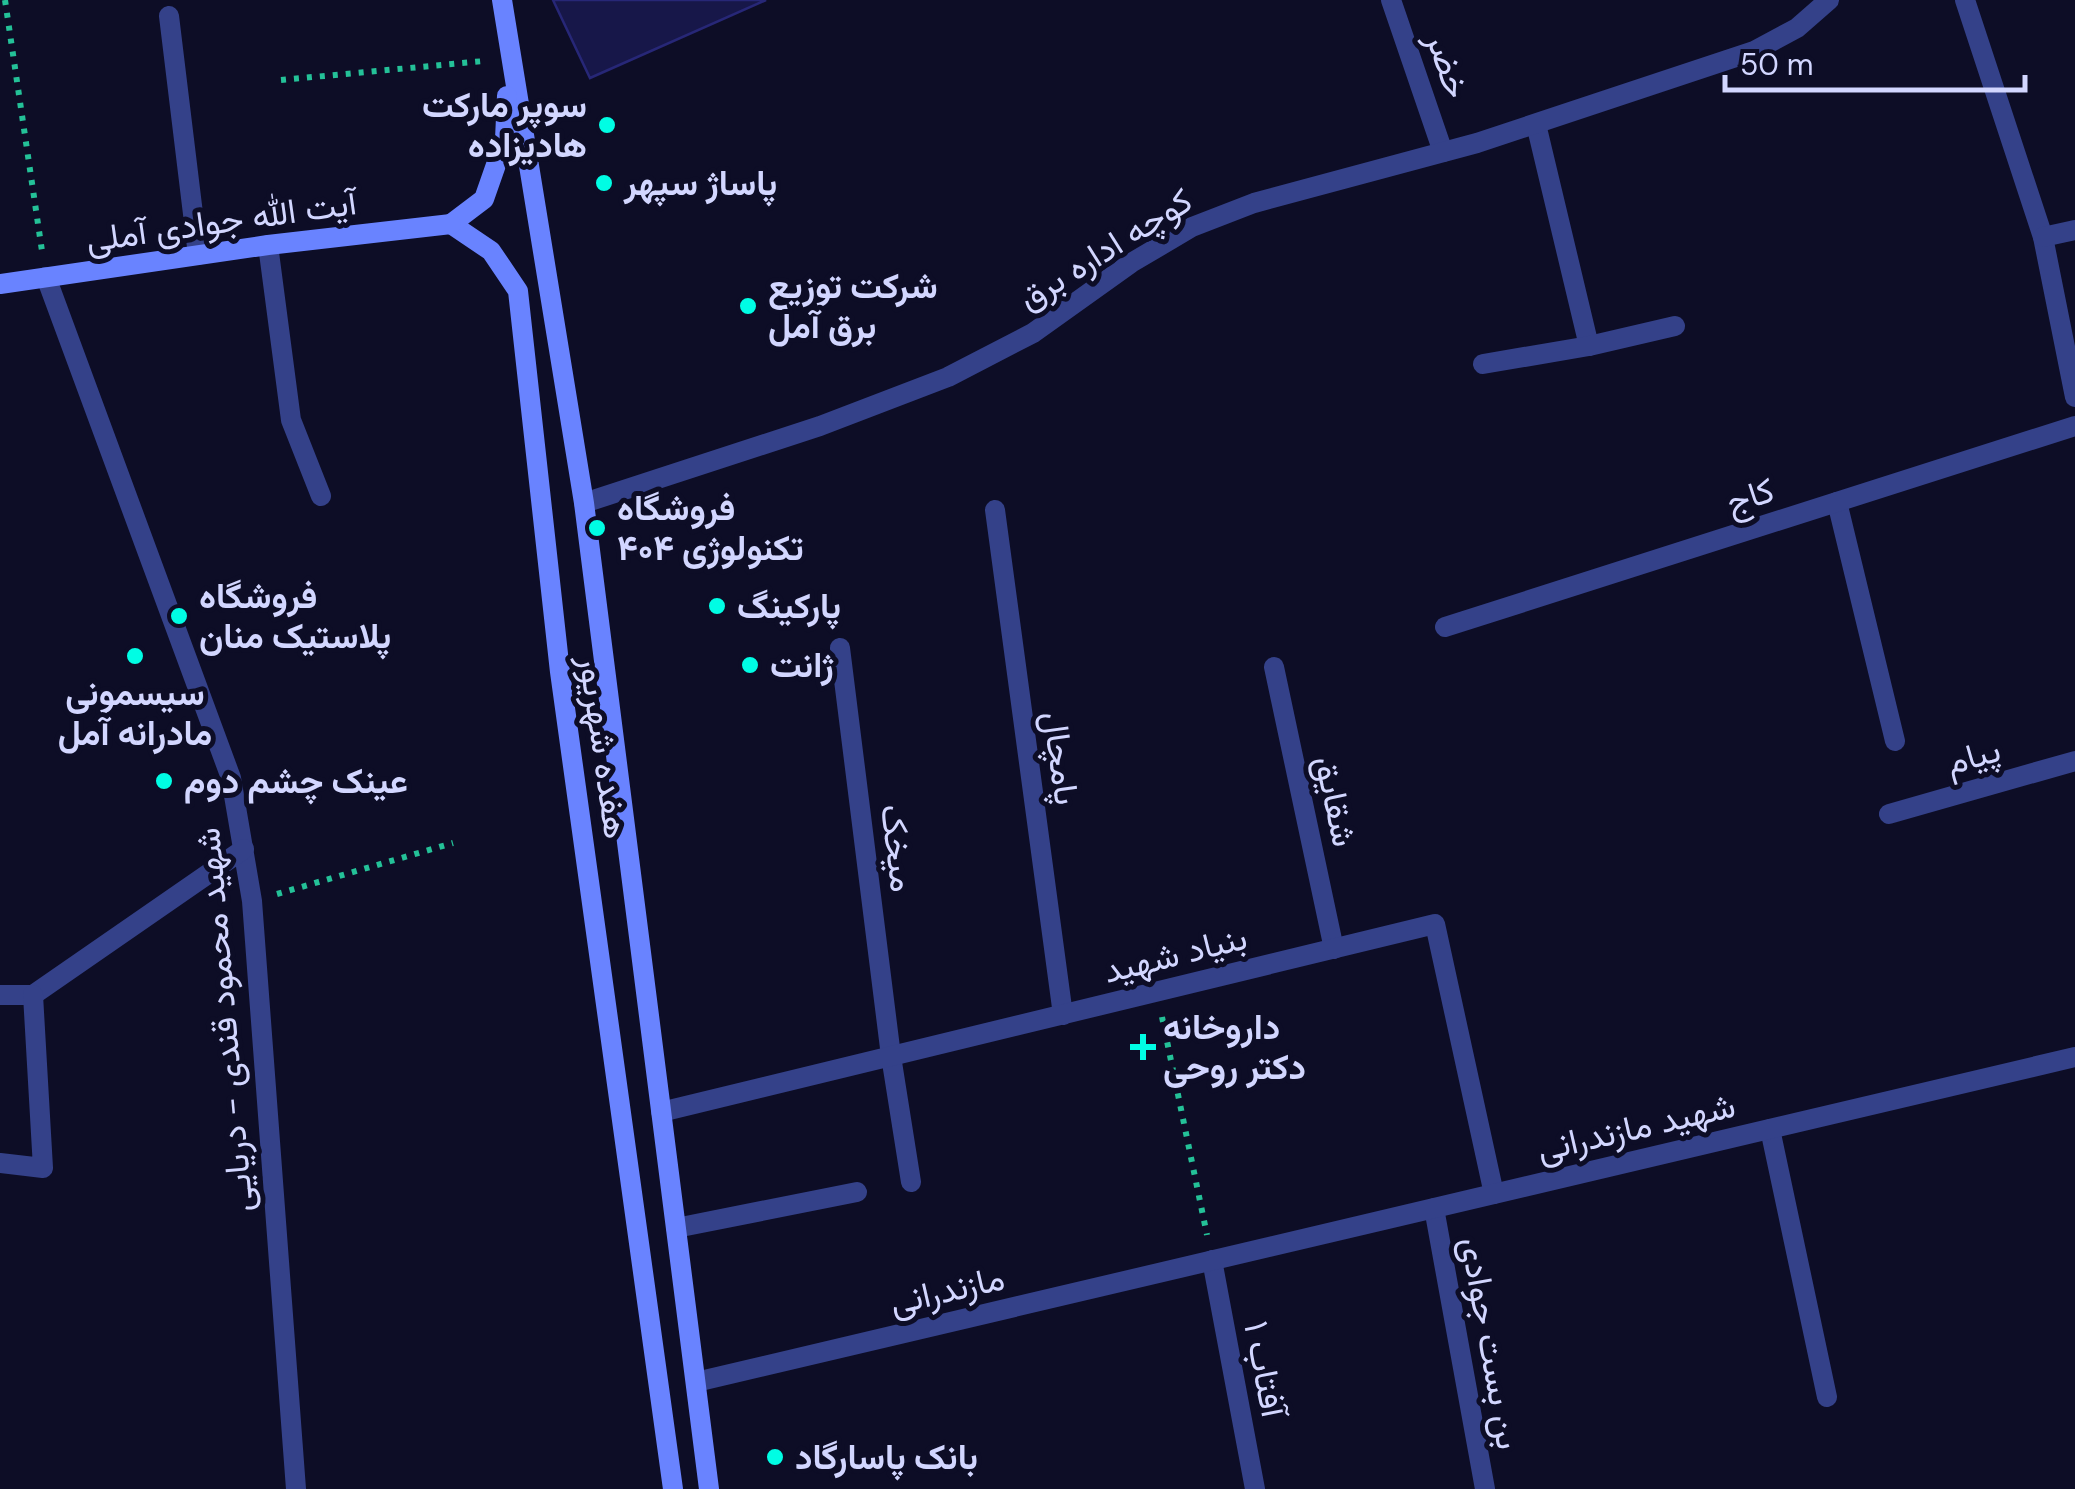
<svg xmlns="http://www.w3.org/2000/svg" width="2075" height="1489" viewBox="0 0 2075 1489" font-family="'DM Sans',Vazirmatn,sans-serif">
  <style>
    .building { fill: #171749; stroke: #272777; stroke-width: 2.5 }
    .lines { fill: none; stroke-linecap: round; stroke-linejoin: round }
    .path { stroke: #24c198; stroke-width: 6; stroke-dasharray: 5 8; stroke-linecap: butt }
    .street { stroke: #344189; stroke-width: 20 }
    .secondary { stroke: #6983ff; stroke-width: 20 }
    .poi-dot { fill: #00fde4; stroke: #0d0d26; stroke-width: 4 }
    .labels { text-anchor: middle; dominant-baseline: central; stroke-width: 10; stroke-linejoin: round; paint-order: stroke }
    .street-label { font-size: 35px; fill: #d2d6ff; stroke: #0d0d26 }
    .poi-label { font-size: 35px; font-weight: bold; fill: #d2d6ff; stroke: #0d0d26; text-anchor: start }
  </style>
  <rect width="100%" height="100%" fill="#0d0d26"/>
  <path class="building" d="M553,0H766L590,78Z"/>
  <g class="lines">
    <g class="path">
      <path d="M5,0L42,251"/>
      <path d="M281,80L484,61"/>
      <path d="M277,894L453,843"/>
      <path d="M1162,1017L1207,1235"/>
    </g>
    <g class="street">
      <path d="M1391,0L1443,152"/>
      <path d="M1965,0L2043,237L2075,397"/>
      <path d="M169,16L198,255"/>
      <path d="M1536,124L1589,346"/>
      <path d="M2043,237L2075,230"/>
      <path d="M268,245L291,420L321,496"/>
      <path d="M46,277L231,778L252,901L296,1489"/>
      <path d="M1483,364L1589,346L1675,326"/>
      <path d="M1837,502L1895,741"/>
      <path d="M584,503L820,426L948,377L1033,333L1131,263L1192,227L1254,203L1477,143L1754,51L1797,28L1829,0"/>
      <path d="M995,510L1063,1015"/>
      <path d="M1445,627L2075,426"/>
      <path d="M840,648L891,1056L911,1182"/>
      <path d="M1274,667L1334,949"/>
      <path d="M1889,814L2075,761"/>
      <path d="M0,995H33L244,849"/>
      <path d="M661,1112L1435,924L1494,1194"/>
      <path d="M1770,1129L1827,1397"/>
      <path d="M0,1163L43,1168L33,995"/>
      <path d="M1434,1208L1485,1489"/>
      <path d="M676,1228L857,1192"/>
      <path d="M1212,1260L1255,1489"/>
      <path d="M696,1382L2075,1057"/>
    </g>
    <g class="secondary">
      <path d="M502,0L584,503L709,1489"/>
      <path d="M451,224L491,251L518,291L560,672L673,1489"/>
      <path d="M451,224L484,199L505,139L507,96"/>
      <path d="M0,284L268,245L451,224"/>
    </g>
  </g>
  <g class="poi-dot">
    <circle cx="607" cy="125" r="10"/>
    <circle cx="604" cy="183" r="10"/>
    <circle cx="748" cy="306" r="10"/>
    <circle cx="597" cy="528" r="10"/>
    <circle cx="717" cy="606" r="10"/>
    <circle cx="179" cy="616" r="10"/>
    <circle cx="135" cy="656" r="10"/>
    <circle cx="750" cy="665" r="10"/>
    <circle cx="164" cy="781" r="10"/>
    <path d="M1138 1032h10v10h10v10h-10v10h-10v-10h-10v-10h10z"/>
    <circle cx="775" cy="1457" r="10"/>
  </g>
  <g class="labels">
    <g class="street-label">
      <text transform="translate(1448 65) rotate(71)">خضر</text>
      <text transform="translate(221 221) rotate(-8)">آیت الله جوادی آملی</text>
      <text transform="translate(1105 249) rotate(-32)">کوچه اداره برق</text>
      <text transform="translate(1750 496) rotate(-18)">کاج</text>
      <text transform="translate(604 747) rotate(82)">هفده شهریور</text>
      <text transform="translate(1973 756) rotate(-16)">پیام</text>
      <text transform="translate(1061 758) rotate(82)">پامچال</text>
      <text transform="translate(1336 801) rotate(78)">شقایق</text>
      <text transform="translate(898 848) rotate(83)">میخک</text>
      <text transform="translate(1175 954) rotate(-14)">بنیاد شهید</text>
      <text transform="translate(224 1020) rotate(-95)">شهید محمود قندی - دریایی</text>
      <text transform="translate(1636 1127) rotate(-13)">شهید مازندرانی</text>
      <text transform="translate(947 1290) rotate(-13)">مازندرانی</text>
      <text transform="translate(1491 1343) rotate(80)">بن بست جوادی</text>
      <text transform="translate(1265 1369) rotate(79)">آفتاب ۱</text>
    </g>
    <g class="poi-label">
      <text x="587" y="105" text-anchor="end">سوپر مارکت<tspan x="587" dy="40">هادیزاده</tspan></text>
      <text x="624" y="183">پاساژ سپهر</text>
      <text x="768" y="286">شرکت توزیع<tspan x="768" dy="40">برق آمل</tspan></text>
      <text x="617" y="508">فروشگاه<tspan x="617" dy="40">تکنولوژی ۴۰۴</tspan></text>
      <text x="199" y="596">فروشگاه<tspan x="199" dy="40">پلاستیک منان</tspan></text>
      <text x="737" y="606">پارکینگ</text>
      <text x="770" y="665">ژانت</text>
      <text x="135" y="693" text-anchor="middle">سیسمونی<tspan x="135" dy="40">مادرانه آمل</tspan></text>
      <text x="184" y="781">عینک چشم دوم</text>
      <text x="1163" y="1027">داروخانه<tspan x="1163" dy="40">دکتر روحی</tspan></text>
      <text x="795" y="1457">بانک پاسارگاد</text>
    </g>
  </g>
  <path d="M1725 75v15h300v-15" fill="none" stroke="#d2d6ff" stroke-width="5"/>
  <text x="1740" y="75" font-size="30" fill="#d2d6ff" stroke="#0d0d26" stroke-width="8" paint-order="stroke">50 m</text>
</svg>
